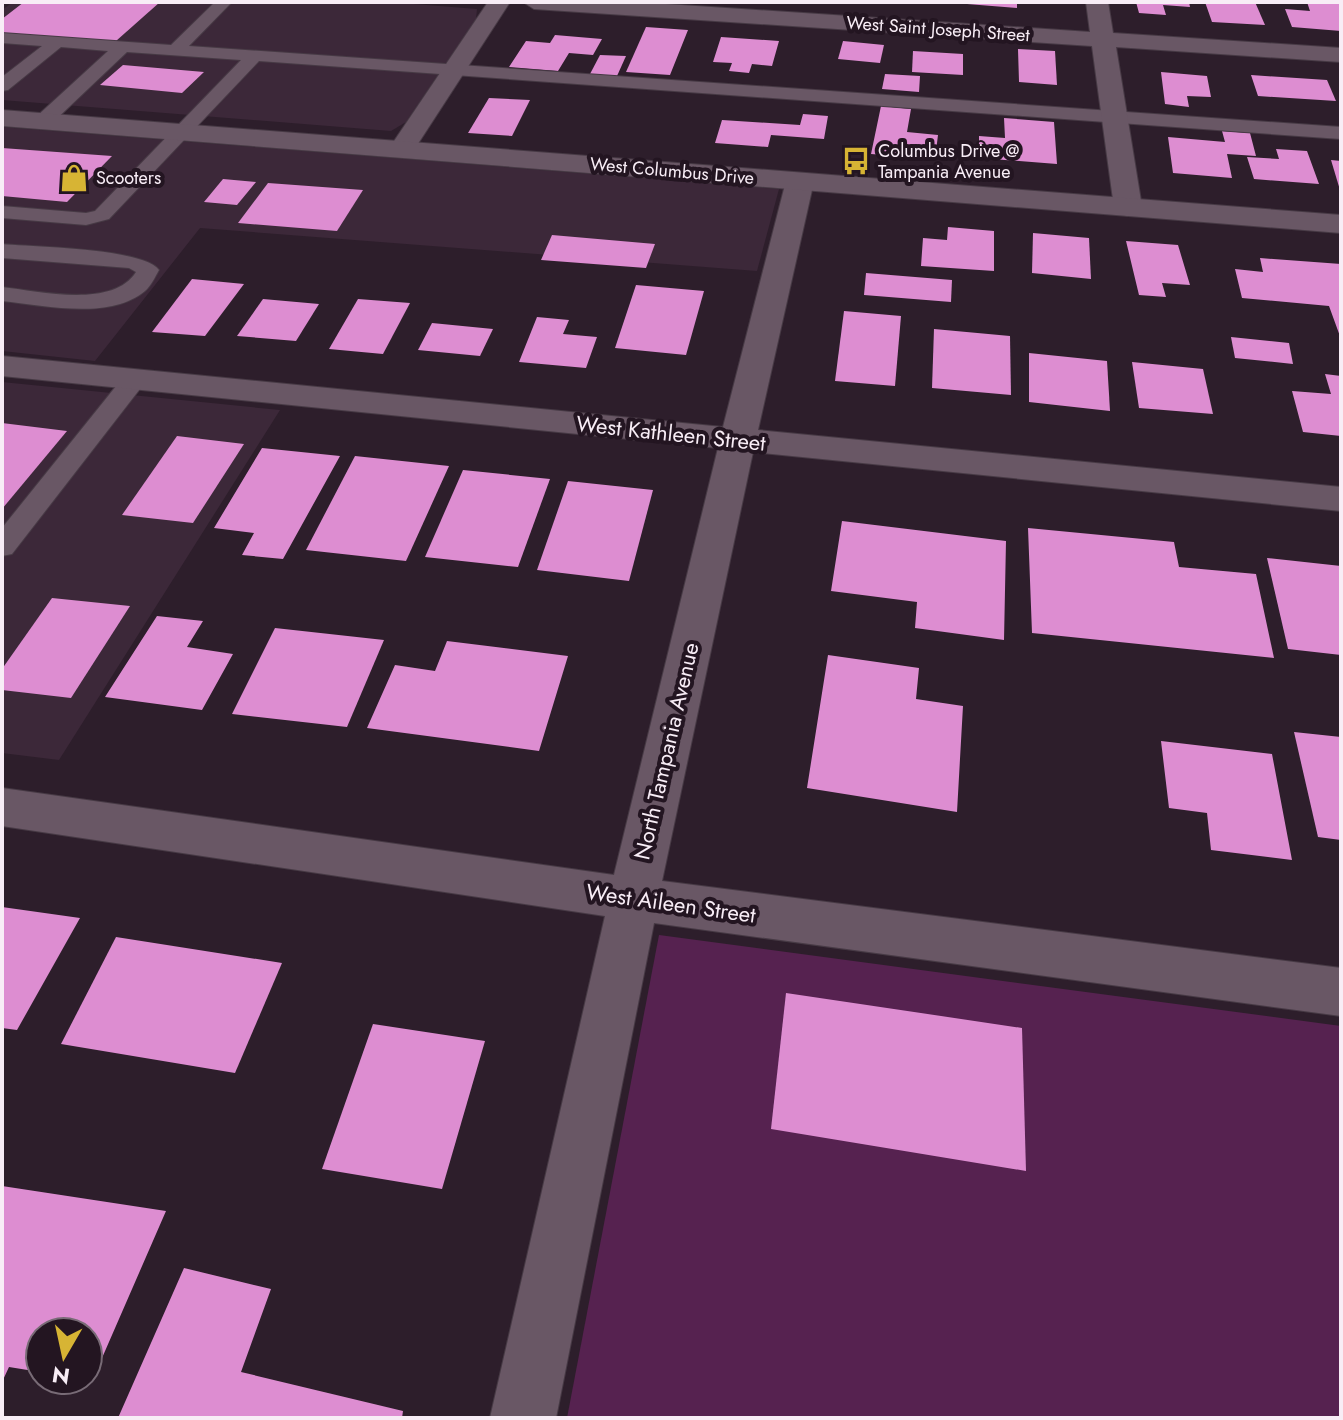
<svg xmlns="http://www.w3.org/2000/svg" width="1343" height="1420" viewBox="0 0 1343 1420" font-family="Jost,sans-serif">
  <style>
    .built { fill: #3c2839 }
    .green { fill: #562250 }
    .building { fill: #dd8dd1 }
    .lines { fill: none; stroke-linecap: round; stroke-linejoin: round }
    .service-casing { stroke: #473a45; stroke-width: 2 }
    .minor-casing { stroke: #473a45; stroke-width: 2 }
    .secondary-casing { stroke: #473a45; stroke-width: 2 }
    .service { fill: #695765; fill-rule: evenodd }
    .minor { fill: #695765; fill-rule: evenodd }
    .secondary { fill: #695765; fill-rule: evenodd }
    .labels { text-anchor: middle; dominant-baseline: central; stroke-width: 8; stroke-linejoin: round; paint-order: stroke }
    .far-street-label { font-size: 18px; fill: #f8edf6; stroke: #231521 }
    .far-poi-label { font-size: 18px; fill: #f8edf6; stroke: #231521; text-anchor: start }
    .street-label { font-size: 22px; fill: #f8edf6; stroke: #231521 }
  </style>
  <rect width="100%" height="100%" fill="#2d1e2b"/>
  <g class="built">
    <path d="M13,2H389L477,9L476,19L406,122L391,131L2,100V10Z"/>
    <path d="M2,127L779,189L757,271L200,228L95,361L2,351Z"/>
    <path d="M2,382L280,410L59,760L2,753Z"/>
  </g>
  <path class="green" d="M659,935L1341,1026V1418H567Z"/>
  <g class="building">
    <path d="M24,2H160L116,41L2,33V19Z"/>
    <path d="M967,2H1017V8L967,4Z"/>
    <path d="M1136,2H1189L1190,7L1163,5L1166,15L1139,13Z"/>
    <path d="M1205,2H1255L1265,25L1212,22Z"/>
    <path d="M1307,2L1341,4V31L1292,27L1285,9L1310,11Z"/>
    <path d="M646,27L688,30L670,75L626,72Z"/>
    <path d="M555,35L602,39L593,55L569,53L558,71L509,67L526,41L550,43Z"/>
    <path d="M721,37L779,41L772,66L752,64L749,73L729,71L732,63L713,62Z"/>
    <path d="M843,41L884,45L880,63L838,59Z"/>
    <path d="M1018,49L1055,51L1057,85L1019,82Z"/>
    <path d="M913,51L963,54V75L912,72Z"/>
    <path d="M600,55L626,56L617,76L590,74Z"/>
    <path d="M123,65L204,72L182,93L100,85Z"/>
    <path d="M1161,72L1207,76L1211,97L1187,96L1189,107L1165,104Z"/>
    <path d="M885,74L920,76L919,92L882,89Z"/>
    <path d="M1251,75L1327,80L1336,101L1258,96Z"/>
    <path d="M489,98L530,100L512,136L468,133Z"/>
    <path d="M881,106L911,109L907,132L938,135L935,159L871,154Z"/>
    <path d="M803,114L828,116L824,139L771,135L768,147L715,143L722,120L800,125Z"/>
    <path d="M1004,118L1054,122L1057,164L979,158V136L1005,138Z"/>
    <path d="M1222,131L1250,133L1256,156L1227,154L1232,178L1173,173L1168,137L1225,142Z"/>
    <path d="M2,148L112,156L67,202L2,196Z"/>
    <path d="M1276,149L1307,151L1319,184L1254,179L1247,157L1279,159Z"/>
    <path d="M1331,160L1341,161V189L1340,190Z"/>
    <path d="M223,179L256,182L237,205L204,202Z"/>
    <path d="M268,183L363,190L337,231L238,223Z"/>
    <path d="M948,227L994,231V271L921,266L923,238L947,240Z"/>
    <path d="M1033,233L1089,238L1091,279L1032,273Z"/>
    <path d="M552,235L655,244L646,268L541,260Z"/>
    <path d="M1126,241L1178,245L1190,285L1162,283L1166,297L1139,295Z"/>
    <path d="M1260,258L1341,264V339L1329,306L1242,298L1235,269L1263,272Z"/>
    <path d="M866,273L952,280L951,302L864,295Z"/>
    <path d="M192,279L244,284L205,336L152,332Z"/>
    <path d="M636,285L704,291L686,355L615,348Z"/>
    <path d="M263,299L319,304L296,341L237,336Z"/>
    <path d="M358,299L410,303L383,354L329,349Z"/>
    <path d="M844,311L901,316L895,386L835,381Z"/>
    <path d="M537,317L569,320L563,334L597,337L586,368L519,362Z"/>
    <path d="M432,323L493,329L480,356L418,350Z"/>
    <path d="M934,329L1010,336L1011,395L932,388Z"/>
    <path d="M1231,337L1289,343L1293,364L1235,358Z"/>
    <path d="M1029,353L1107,361L1110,411L1029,402Z"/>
    <path d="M1132,362L1203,369L1213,414L1139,408Z"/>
    <path d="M1325,374L1341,376V436L1303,432L1292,391L1331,394Z"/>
    <path d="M2,423L67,431L2,509Z"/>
    <path d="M177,436L244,444L193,523L122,515Z"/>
    <path d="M262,448L340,456L283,559L242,555L254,533L214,528Z"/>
    <path d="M355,456L449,466L406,561L306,550Z"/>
    <path d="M463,470L550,479L518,567L425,557Z"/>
    <path d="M568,481L653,490L629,581L537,570Z"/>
    <path d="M842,521L1006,541L1004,640L915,628L917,602L831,591Z"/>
    <path d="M1028,528L1174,542L1179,567L1256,574L1274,658L1032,633Z"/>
    <path d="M1267,558L1341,566V655L1288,649Z"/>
    <path d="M52,598L130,606L71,698L2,690V669Z"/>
    <path d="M157,616L203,621L187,647L233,654L202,710L105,697Z"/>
    <path d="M275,628L384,640L347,727L232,714Z"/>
    <path d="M447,641L568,656L539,751L367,728L395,665L435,671Z"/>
    <path d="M828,655L919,668L916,699L963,706L957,812L807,788Z"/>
    <path d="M1294,732L1341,737V840L1318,837Z"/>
    <path d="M1161,741L1272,754L1292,860L1211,850L1207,813L1169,808Z"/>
    <path d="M2,907L80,918L17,1030L2,1028Z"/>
    <path d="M116,937L282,963L235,1073L61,1044Z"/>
    <path d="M786,993L1022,1028L1026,1171L771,1129Z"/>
    <path d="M373,1024L485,1041L442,1189L322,1169Z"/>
    <path d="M2,1186L166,1211L92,1381L88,1380V1332H40V1372L9,1367L2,1382Z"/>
    <path d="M184,1268L271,1289L241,1372L403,1411L402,1418H118Z"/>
  </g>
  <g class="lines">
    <defs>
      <g id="service">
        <path d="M215,2H232L189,46L1341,127V139L259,61L109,219L86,225L2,218V206L86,213L95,211L241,60L127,52L50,125L43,127L34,121L36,117L108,51L61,47L8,90L2,91V77L42,46L2,43V33L171,45Z"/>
        <path d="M2,244C33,247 143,248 159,270C155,277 151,286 145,291C109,321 44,305 2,301V287C38,291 113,309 136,272L129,268L2,258Z"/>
        <path d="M134,373L143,375L146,380L143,385L12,554L2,556V528L125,375Z"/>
      </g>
      <g id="minor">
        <path d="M488,2H510L410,156H392L388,150Z"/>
        <path d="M523,2H636L1090,32L1086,2H1108L1113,33L1341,48V62L1116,47L1142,207L1138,213L1128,216L1118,213L1114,207L1092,46L534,9Z"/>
        <path d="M800,173L810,175L814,181L758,430L1341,487V511L753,452L662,881L1341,968V1016L654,923L556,1418H490L605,916L2,826V788L614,875L718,448L2,376V356L723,427L786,181L790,175Z"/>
      </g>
      <path id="secondary" d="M2,110L1341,215V233L2,126Z"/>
    </defs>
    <use href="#service" class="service-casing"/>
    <use href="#minor" class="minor-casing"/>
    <use href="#secondary" class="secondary-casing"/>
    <use href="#service" class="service"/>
    <use href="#minor" class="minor"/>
    <use href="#secondary" class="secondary"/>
  </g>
  <defs>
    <symbol id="bus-bare" viewBox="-9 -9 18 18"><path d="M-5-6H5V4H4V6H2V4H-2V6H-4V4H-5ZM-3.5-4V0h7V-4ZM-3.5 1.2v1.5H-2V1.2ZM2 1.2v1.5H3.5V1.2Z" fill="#d7b434" stroke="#231521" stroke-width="2.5" paint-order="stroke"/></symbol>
    <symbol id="shop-bare" viewBox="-9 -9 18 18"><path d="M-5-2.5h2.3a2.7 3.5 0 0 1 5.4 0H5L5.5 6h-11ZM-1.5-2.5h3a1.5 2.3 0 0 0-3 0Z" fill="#d7b434" stroke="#231521" stroke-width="2.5" paint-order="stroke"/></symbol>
  </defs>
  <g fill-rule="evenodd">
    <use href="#bus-bare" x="836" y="141" width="40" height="40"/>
    <use href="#shop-bare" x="54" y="158" width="40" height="40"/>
  </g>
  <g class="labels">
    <g class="far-street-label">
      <text transform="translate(938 29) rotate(4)">West Saint Joseph Street</text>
      <text transform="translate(672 171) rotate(5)">West Columbus Drive</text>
    </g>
    <g class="far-poi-label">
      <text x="878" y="151">Columbus Drive @<tspan x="878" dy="21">Tampania Avenue</tspan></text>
      <text x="96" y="178">Scooters</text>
    </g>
    <g class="street-label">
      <text transform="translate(671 433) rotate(6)">West Kathleen Street</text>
      <text transform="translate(666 751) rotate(-77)">North Tampania Avenue</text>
      <text transform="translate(671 903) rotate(8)">West Aileen Street</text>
    </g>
  </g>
  <rect width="1343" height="1420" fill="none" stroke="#f8edf6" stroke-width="8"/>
  <g transform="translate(64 1356) rotate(189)"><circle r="38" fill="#231521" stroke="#786b76" stroke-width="2"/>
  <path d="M0-6L14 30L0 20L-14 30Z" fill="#d7b434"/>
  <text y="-12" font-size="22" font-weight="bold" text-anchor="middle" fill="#f8edf6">N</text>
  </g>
</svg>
